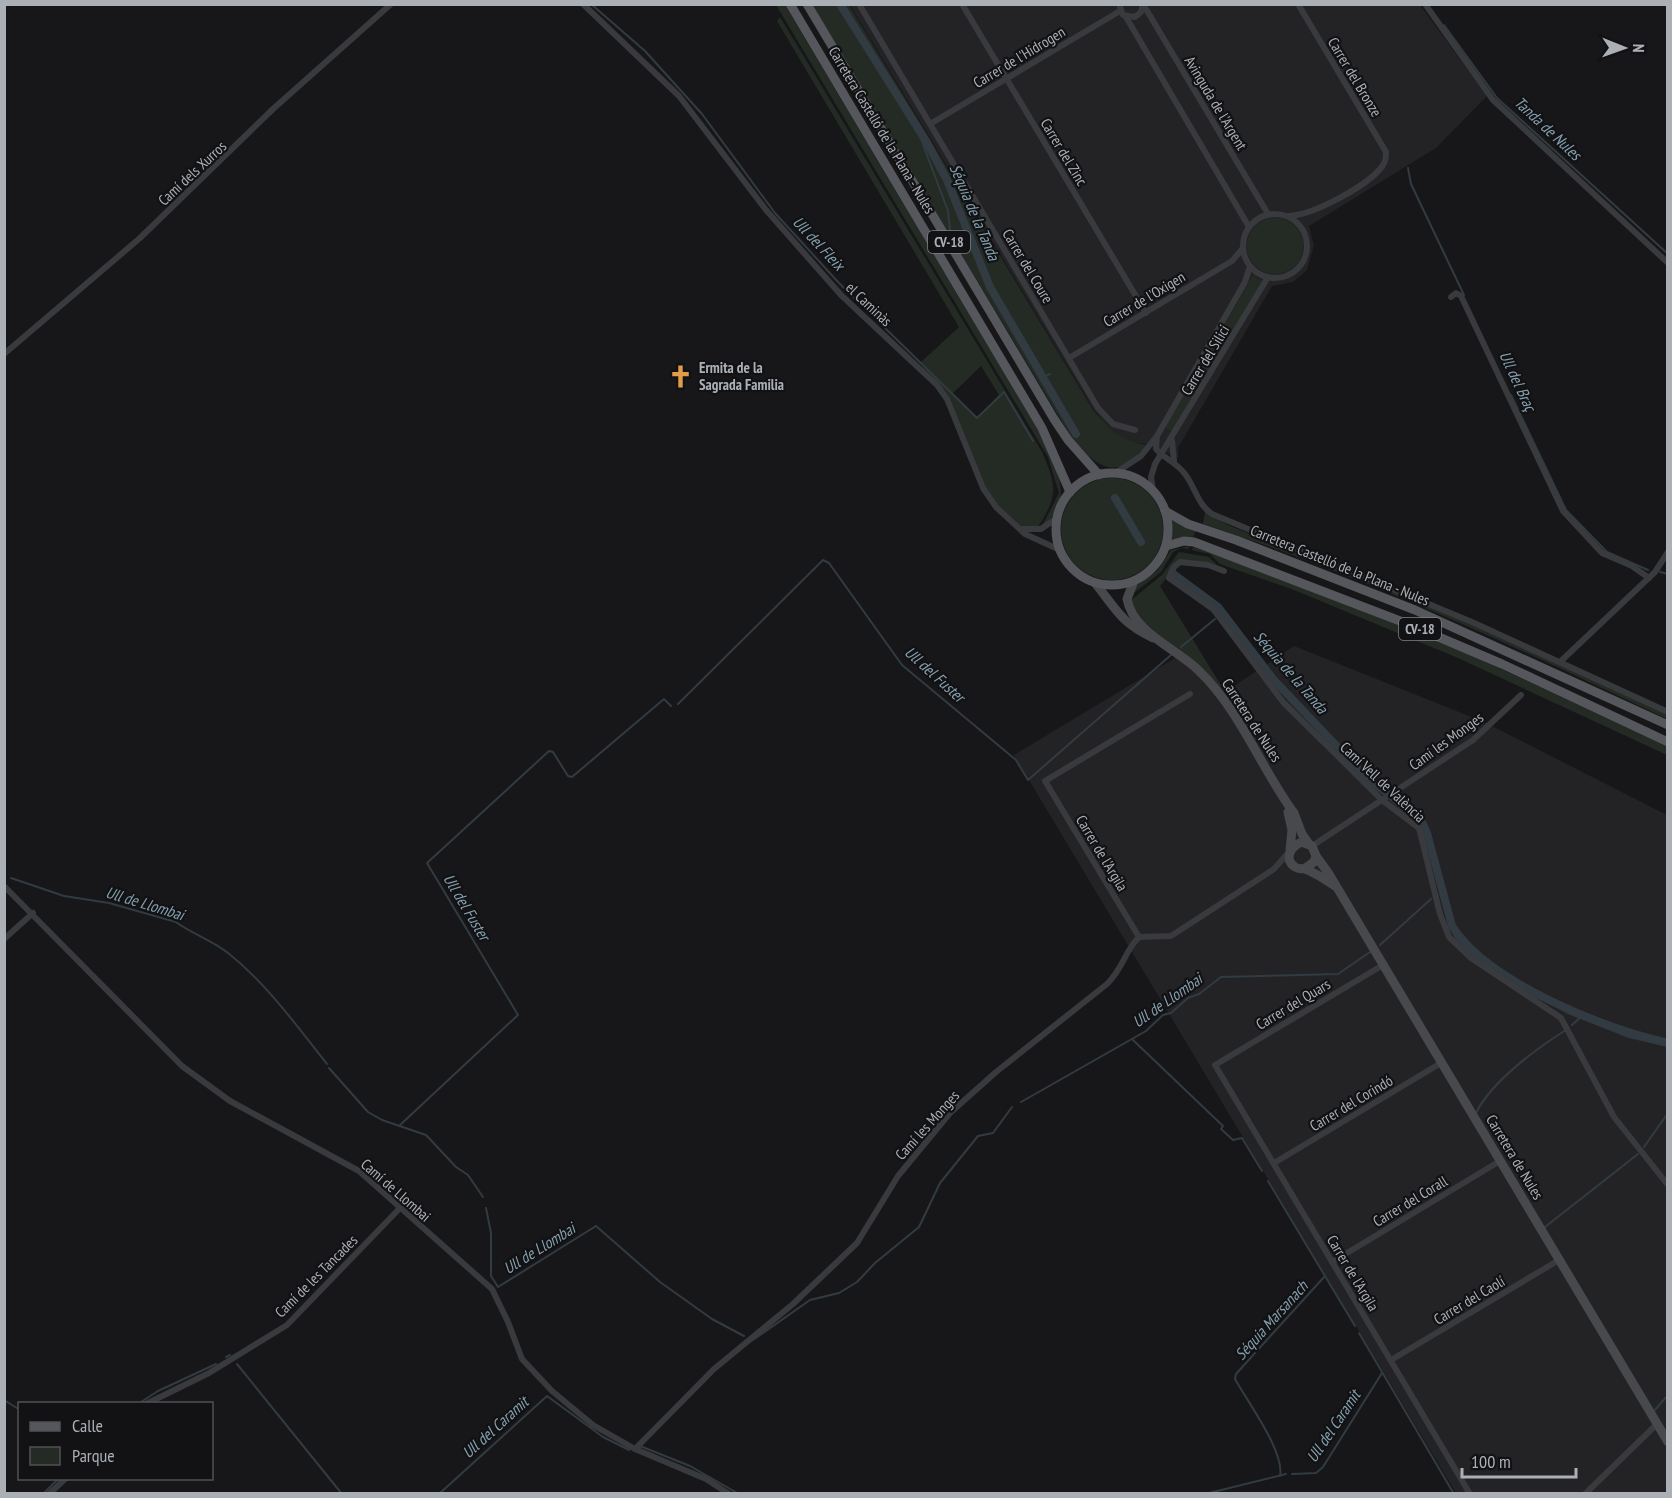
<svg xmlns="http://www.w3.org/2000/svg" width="1672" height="1498" viewBox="0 0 1672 1498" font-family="'PT Sans Narrow',sans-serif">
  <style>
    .built { fill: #232326 }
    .green { fill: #242b24; fill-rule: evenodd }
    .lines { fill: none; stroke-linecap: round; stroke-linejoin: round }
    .stream { stroke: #313b41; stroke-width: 2 }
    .canal { stroke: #313b41; stroke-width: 8 }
    .minor { stroke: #383a3d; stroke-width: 6 }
    .secondary { stroke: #47494d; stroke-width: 9 }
    .primary { stroke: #55575c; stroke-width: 9 }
    .labels { text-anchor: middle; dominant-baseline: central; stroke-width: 4.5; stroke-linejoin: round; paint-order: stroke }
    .shield { fill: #121214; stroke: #7d8186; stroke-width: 1.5 }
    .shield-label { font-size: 14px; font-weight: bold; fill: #abb0b7 }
    .street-label { font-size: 15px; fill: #abb0b7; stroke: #121214 }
    .poi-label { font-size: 15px; font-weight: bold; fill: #abb0b7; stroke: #121214; text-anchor: start }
    .water-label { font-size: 16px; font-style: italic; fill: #85a0af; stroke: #121214 }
  </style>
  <rect width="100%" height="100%" fill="#171719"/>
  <g class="built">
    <path d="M850,5H1420L1487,96L1436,148L1309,226L1314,245L1307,270L1293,282L1272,286L1178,448V458L1147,444L1132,443L1110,431L1094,410Z"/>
    <path d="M1195,646L1225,692L1294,646L1484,722L1667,815V1493H1456L1014,755Z"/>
  </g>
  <g class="green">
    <path d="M776,5H785L1044,440C1056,469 1076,502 1042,526L1059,493L1048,457Z"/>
    <path d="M812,5H849L1093,410C1109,429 1122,442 1147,445C1116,483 1098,468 1071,437Z"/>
    <path d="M780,17L1042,452C1057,486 1058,496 1038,527H1020L997,506L985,487L948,396L920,363L959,327L777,21ZM981,366L999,395L977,418L953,393Z"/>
    <circle cx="1275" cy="246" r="28"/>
    <path d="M1253,276L1262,281L1173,432L1165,427Z"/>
    <circle cx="1112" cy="529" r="51"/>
    <path d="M1205,512L1228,525L1456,618L1667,713V719C1517,647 1362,575 1203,524Z"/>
    <path d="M1172,520L1196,531L1193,537L1171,540Z"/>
    <path d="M1190,546L1188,549L1181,548L1173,552L1161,572L1130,596L1134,587L1157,571L1171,550Z"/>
    <path d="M1193,547L1333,598L1471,655L1667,746V755L1458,658L1294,590L1220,564L1210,554L1192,550Z"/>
    <path d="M1179,552L1209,557L1219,567L1180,561L1160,586L1225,692L1141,621L1130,601L1162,575Z"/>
  </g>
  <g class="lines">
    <g class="stream">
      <path d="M591,4L645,51L702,114L775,213L839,283L977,418L1004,392L1033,441"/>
      <path d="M837,4L918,131L948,211L950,230"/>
      <path d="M1444,25L1497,98L1668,254"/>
      <path d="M1408,168L1411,184L1464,295"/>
      <path d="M946,178L994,289L1045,376L1050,374"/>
      <path d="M1511,395L1566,510L1607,552L1648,570"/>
      <path d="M1660,572L1668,574"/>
      <path d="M1181,647L1215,619"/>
      <path d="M1268,672L1269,677L1364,777L1381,790"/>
      <path d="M678,704L823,560L829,563L902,665L1016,760L1028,780L1171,655"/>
      <path d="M1391,800L1411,816L1424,832L1450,926L1456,938L1483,963"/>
      <path d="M11,878L64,896L109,903L176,922C192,934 212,940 228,953C267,984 296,1025 327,1064"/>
      <path d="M1380,945L1431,899"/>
      <path d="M1495,971L1568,1013L1629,1037L1668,1046"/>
      <path d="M1572,1025L1582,1016"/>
      <path d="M1133,1040L1223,1126L1221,1129L1233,1140L1242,1138L1262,1171"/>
      <path d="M329,1068L368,1112L382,1120L426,1135L456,1167L468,1175L483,1197"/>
      <path d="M1021,1102L1146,1031L1163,1015L1171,1013L1188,998L1199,994L1221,977L1338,974L1370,952"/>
      <path d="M1476,1113C1491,1082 1537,1048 1566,1030"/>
      <path d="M399,1126L518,1015L427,863L549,751L553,752L568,776L572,777L664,699L671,706"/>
      <path d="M1644,1147L1668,1113"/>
      <path d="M1268,1181L1355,1326"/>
      <path d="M486,1208L491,1233V1276L498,1287L596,1226L660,1282L712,1319L744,1336"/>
      <path d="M1545,1227L1638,1154"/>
      <path d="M1359,1333L1454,1494"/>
      <path d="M753,1340L810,1300L839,1293L857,1282L875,1263L919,1227L940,1183L978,1136L993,1133L1012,1107"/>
      <path d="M226,1357L230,1355"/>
      <path d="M237,1364L342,1494"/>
      <path d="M4,1400L20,1410"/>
      <path d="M138,1404L158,1391L216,1364"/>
      <path d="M1654,1411L1668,1395"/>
      <path d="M640,1446L690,1466L739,1494"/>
      <path d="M1292,1474L1316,1473L1323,1467L1382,1373"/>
      <path d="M1280,1476C1285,1452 1247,1401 1235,1379L1236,1374L1325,1276"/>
      <path d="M43,1494L59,1478"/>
      <path d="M439,1494L547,1396L603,1437L629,1450"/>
      <path d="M1205,1494L1286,1474"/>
    </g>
    <g class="canal">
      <path d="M840,4L926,141L947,180L990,287L1076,434"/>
      <path d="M1115,498L1141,542"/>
      <path d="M1172,573L1218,607L1273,679L1365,776L1386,792"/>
      <path d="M1392,797L1423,824L1427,833L1452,926C1488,983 1604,1028 1668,1043"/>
    </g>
    <g class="minor">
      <path d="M583,4L679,96L766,210L841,295L937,385L947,399L983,488L996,507L1025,534L1060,550"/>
      <path d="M859,4L1098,408L1113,424L1135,430"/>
      <path d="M962,4L1146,313"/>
      <path d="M1119,4L1123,15L1135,17L1141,12L1143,4"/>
      <path d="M1143,4L1268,214"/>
      <path d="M1425,4L1493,100L1668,263"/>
      <path d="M1126,17L1249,227"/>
      <path d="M930,124L1120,11"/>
      <circle cx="1275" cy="246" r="32"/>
      <path d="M1289,216C1313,215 1370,185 1383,165C1386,161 1386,157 1386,152L1298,4"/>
      <path d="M1451,297L1456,293L1461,296L1563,511L1602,553L1632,566L1649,578"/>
      <path d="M4,354L140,238L273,109L391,4"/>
      <path d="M1069,358L1232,261L1243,248"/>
      <path d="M1157,436L1156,449C1165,459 1177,463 1185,474C1195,487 1198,505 1212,514L1472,622L1668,712"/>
      <path d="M1172,441L1174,461"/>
      <path d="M1115,473L1141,456L1157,436L1245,282L1250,266"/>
      <path d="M1153,491L1151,477L1155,464L1268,277"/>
      <path d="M1022,529H1041L1057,518"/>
      <path d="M1224,571L1208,565L1180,562L1174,567L1169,578L1213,609L1283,702L1382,800L1419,828L1440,914L1449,937L1471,958L1561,1018L1614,1117L1668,1185"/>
      <path d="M1560,662L1655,572L1668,552"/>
      <path d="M1312,846L1473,740L1521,695"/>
      <path d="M4,886L182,1066L230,1101L359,1171L492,1289L508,1322L522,1359L552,1391L593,1425L635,1449L706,1479L729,1494"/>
      <path d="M1139,937L1045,781L1190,694"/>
      <path d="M4,939L33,913"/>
      <path d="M1383,965L1215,1065L1470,1494"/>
      <path d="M1274,1163L1441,1063"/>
      <path d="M1332,1262L1500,1161"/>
      <path d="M1391,1360L1559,1260"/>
      <path d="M146,1404L209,1373L287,1325L400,1208"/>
      <path d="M635,1449L714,1369L793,1304L857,1243L898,1176L950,1113L996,1072L1107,984C1124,967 1124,952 1139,937L1171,936L1274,869L1289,852"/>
      <path d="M49,1494L66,1478"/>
      <path d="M1585,1494L1657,1424"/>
    </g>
    <g class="secondary">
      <path d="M1134,581L1127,599C1133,632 1175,648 1197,669C1240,709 1260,767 1294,813L1302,834L1309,844"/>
      <path d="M1095,583C1117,610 1120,622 1153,638"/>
      <path d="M1288,812L1292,830L1290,850"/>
      <path d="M1316,856L1329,874L1668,1442"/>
      <path d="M1304,869L1314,862L1316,856L1312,846L1302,842C1291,846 1283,859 1295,867C1300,870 1300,868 1305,869C1316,873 1326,880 1335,886"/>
    </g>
    <g class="primary">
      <path d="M790,4L1042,428L1070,492"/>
      <path d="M807,4L1054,419L1068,440L1099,475"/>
      <circle cx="1112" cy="529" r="56"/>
      <path d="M1165,511L1188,524L1236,540L1415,610L1668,725"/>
      <path d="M1166,546L1184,541L1194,542L1408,624L1502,664L1668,742"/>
    </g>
  </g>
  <defs>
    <symbol id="church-bare" viewBox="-9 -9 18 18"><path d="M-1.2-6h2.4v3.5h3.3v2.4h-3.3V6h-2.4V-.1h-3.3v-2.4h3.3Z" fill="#e19d47" stroke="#121214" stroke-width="2.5" paint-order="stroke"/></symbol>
  </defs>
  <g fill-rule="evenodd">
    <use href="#church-bare" x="664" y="360" width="33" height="33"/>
  </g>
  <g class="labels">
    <g class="shield">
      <rect x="928" y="231" width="42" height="22" rx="4.5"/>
      <rect x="1399" y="618" width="42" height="22" rx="4.5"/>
    </g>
    <g class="shield-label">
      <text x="949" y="242">CV-18</text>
      <text x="1420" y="629">CV-18</text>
    </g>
    <g class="street-label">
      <text transform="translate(1019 57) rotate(-31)">Carrer de l'Hidrogen</text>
      <text transform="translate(1355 77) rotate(59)">Carrer del Bronze</text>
      <text transform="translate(1216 103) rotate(59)">Avinguda de l'Argent</text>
      <text transform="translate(882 130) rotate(59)">Carretera Castelló de la Plana - Nules</text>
      <text transform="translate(1064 152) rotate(59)">Carrer del Zinc</text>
      <text transform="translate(192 173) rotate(-43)">Camí dels Xurros</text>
      <text transform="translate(1028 266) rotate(59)">Carrer del Coure</text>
      <text transform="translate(1144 299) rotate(-31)">Carrer de l'Oxigen</text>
      <text transform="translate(869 304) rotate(43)">el Caminàs</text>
      <text transform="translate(1205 360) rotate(-59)">Carrer del Silici</text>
      <text transform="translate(1340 565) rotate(22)">Carretera Castelló de la Plana - Nules</text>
      <text transform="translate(1252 720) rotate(57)">Carretera de Nules</text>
      <text transform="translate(1446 741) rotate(-36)">Camí les Monges</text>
      <text transform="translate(1383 782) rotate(43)">Camí Vell de València</text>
      <text transform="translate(1102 853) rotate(59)">Carrer de l'Argila</text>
      <text transform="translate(1293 1004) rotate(-31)">Carrer del Quars</text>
      <text transform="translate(1351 1103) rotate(-31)">Carrer del Corindó</text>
      <text transform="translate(927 1125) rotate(-48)">Camí les Monges</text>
      <text transform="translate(1515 1157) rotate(59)">Carretera de Nules</text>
      <text transform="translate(396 1190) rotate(41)">Camí de Llombai</text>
      <text transform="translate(1410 1201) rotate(-31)">Carrer del Corall</text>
      <text transform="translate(1353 1273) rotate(59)">Carrer de l'Argila</text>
      <text transform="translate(316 1276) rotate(-45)">Camí de les Tancades</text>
      <text transform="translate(1469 1300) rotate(-31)">Carrer del Caolí</text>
    </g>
    <g class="poi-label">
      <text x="699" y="367">Ermita de la<tspan x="699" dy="17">Sagrada Familia</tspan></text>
    </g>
    <g class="water-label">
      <text transform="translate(1548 128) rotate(43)">Tanda de Nules</text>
      <text transform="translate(975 212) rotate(67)">Séquia de la Tanda</text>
      <text transform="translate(819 243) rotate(47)">Ull del Fleix</text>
      <text transform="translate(1518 381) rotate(65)">Ull del Braç</text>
      <text transform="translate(1291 672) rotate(49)">Séquia de la Tanda</text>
      <text transform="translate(935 674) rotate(42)">Ull del Fuster</text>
      <text transform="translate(145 903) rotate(17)">Ull de Llombai</text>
      <text transform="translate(467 907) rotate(59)">Ull del Fuster</text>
      <text transform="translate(1167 1000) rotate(-35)">Ull de Llombai</text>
      <text transform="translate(539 1248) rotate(-32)">Ull de Llombai</text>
      <text transform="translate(1271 1320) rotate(-48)">Séquia Marsanach</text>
      <text transform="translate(1333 1426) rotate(-56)">Ull del Caramit</text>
      <text transform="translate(495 1427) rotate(-42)">Ull del Caramit</text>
    </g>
  </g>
  <rect width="1672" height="1498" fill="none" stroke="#abb0b7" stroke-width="12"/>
  <rect x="18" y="1402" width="195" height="78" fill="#121214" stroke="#4f5155" stroke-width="1.5"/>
  <rect x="30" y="1422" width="30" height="9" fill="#55575c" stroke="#4f5155" stroke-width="1.5"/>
  <text x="72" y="1432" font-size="18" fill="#abb0b7">Calle</text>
  <rect x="30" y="1447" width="30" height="18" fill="#242b24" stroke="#4f5155" stroke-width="1.5"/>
  <text x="72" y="1462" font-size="18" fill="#abb0b7">Parque</text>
  <g transform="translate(1624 48) rotate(91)" stroke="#121214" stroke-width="4.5" paint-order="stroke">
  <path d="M0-4.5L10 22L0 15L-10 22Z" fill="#abb0b7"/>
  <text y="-9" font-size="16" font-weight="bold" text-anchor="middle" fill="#abb0b7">N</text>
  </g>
  <path d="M1462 1468v9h114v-9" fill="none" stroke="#abb0b7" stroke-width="3"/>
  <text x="1471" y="1468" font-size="18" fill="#abb0b7" stroke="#121214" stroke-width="4.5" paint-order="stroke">100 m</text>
</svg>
